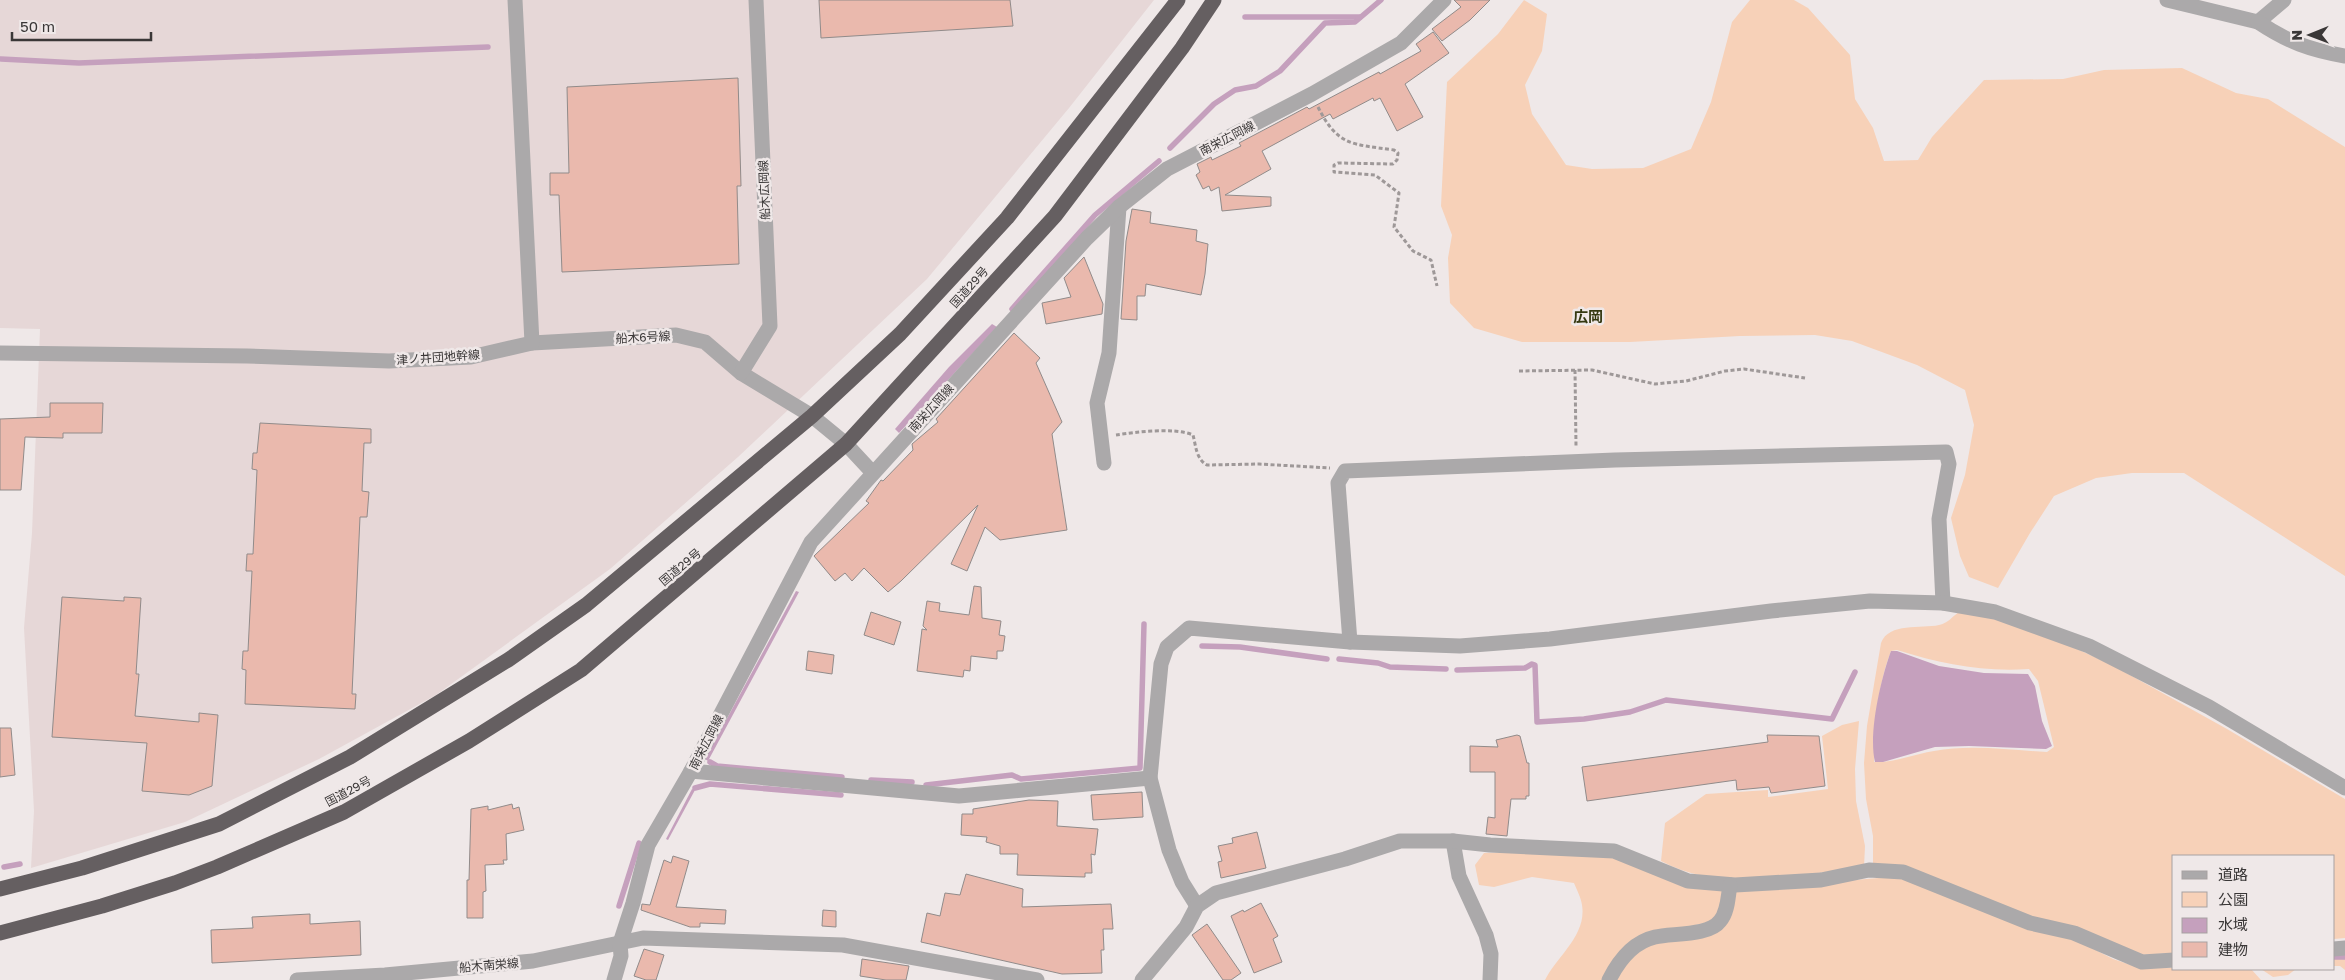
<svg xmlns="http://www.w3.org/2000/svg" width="2345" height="980" viewBox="0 0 2345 980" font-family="'Golos Text','Noto Sans JP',sans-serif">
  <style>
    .built { fill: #e6d7d7 }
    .green { fill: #f7d1b8; fill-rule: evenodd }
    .water { fill: #c5a0bd }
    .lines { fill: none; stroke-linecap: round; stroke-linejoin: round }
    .stream { stroke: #c5a0bd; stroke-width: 5.5 }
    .building { fill: #eab9ad; stroke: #918b8a }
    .path { stroke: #9e9898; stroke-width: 3; stroke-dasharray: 4 2.5; stroke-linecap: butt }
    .minor { stroke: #aba9aa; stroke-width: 15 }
    .highway { stroke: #655f61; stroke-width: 15 }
    .labels { text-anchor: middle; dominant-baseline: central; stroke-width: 5; stroke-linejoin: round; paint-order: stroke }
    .street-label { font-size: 12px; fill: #3a3737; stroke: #efe8e8 }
    .quarter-label { font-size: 15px; font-weight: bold; fill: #343810; stroke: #efe8e8 }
  </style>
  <rect width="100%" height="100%" fill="#efe8e8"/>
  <path class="built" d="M0,0H1154L1069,108L927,279L738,457L610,569L436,695L319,759L185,822L31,868L34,811L24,628L32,533L40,329L0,328Z"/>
  <g class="green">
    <path d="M1524,0L1547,14L1542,51L1525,85L1532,114L1566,165L1592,169L1643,168L1691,149L1711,102L1732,22L1750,0H1794L1808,8L1850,55L1855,99L1873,128L1884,161L1918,160L1932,137L1984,80L2063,79L2104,70L2182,68L2236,93L2268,99L2345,147V576L2184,473H2132L2096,478L2054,496L2030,533L1998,588L1969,577L1960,556L1951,518L1965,475L1974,425L1965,390L1917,365L1852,341L1815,335L1740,336L1630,342H1522L1474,328L1450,303L1448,258L1452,235L1441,206L1447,82L1498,34Z"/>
    <path d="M1959,612L1993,618L2040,632L2112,665L2227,729L2345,799V938L2334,939V856H2174V953L2140,955L1873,866V836L1866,799L1864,763L1867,726L1881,643C1889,622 1921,629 1939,625C1947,624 1953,616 1959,612ZM1897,650C1942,664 1981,672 2029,669L2038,681L2054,747L2047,752C2010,750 1970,744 1934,751C1914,754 1895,763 1874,762C1875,754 1873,741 1874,732C1877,705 1881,677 1891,651Z"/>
    <path d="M1859,721L1855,769L1856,801L1865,846L1864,867C1799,874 1722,894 1661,861L1665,823L1706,794L1768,790V797L1828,789L1822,736L1842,725Z"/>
    <path d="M1529,852L1615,857L1727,889L1718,920L1646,936L1605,980H1545C1557,956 1587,935 1582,905C1581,898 1577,890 1574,883L1532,877L1494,887L1479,885L1475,865L1484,853Z"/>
    <path d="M1891,877L1901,878L2080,942L2113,959L2137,967L2251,969L2261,980H1612L1639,947L1715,931L1732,890Z"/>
    <path d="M2334,954H2345V970L2340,966H2334Z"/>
    <path d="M2261,969H2296L2288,975L2273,977Z"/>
  </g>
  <g class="water">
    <path d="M992,324L997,327L899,433L895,429L949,367Z"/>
    <path d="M796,591L799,592L708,761L705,759Z"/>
    <path d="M1891,651H1897L1939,666L1984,673L2028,674L2035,686L2042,721L2052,746L2046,749L1969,746L1935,747L1883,762H1875C1868,734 1881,678 1891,651Z"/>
    <path d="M692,789L695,790L668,840L666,839Z"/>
  </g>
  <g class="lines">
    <g class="stream">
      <path d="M1245,17H1360"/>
      <path d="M1,59L79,63L488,47"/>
      <path d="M1170,148L1214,104L1235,90L1256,86L1280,71L1325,23L1355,22L1381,0"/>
      <path d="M1012,309L1095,215L1159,161"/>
      <path d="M1202,646L1240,647L1327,659"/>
      <path d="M1339,659L1378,663L1390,667L1446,669"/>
      <path d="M1457,670L1525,668L1532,664L1535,665L1537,722L1584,719L1630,712L1666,700L1832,719L1855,672"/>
      <path d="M710,762L717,766L842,777"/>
      <path d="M871,780L912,782"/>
      <path d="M926,785L1012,775L1021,779L1140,768L1144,624"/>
      <path d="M695,788L710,784L841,795"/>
      <path d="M4,867L20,864"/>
      <path d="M619,906L639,843"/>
      <path d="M2334,957H2345"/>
    </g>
  </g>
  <g class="building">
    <path d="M819,0H1010L1013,26L821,38Z"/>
    <path d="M1454,0H1490L1470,20L1442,41L1432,29L1461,7Z"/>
    <path d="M1433,32L1449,53L1405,84L1423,117L1397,131L1380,98L1374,101L1373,98L1333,119L1330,114L1262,151L1271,169L1225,195L1271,197V206L1222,211L1219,187L1211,191L1209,186L1203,189L1196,175L1200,172L1197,164L1211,157L1212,160L1241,146L1239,143L1277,123L1307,107L1309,109L1379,72L1380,74L1421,51L1416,44Z"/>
    <path d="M738,78L741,186H737L739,264L562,272L559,195H550V173H569L567,87Z"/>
    <path d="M1132,209L1151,212L1150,223L1197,230L1196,241L1208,244L1205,274L1201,295L1146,284L1145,296H1137V320L1121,319L1126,241Z"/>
    <path d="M1084,257L1103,304L1102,314L1046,324L1042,303L1071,297L1064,278Z"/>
    <path d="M1014,333L1040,358L1036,363L1062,422L1052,434L1067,530L1000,540L985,527L967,571L951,564L978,505L901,581L888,592L864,568L852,581L845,573L835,581L814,556L869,503L866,501L881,480L883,481L913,450L912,444L938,422L936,419Z"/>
    <path d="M50,403H103L102,433H63V438L25,437L21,490H0V419L50,417Z"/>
    <path d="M260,423L371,429V443H364L362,491L369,492L367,517H360L352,694H356L355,709L245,704L246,670L242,669L243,651H248L252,571H246L247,554H253L257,470L252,469L253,453H257Z"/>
    <path d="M974,586L981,587L982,618L1001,621L999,635L1005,636L1003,651H997V659L971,656L970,671L964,670L963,677L917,671L922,629L927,630L923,626L927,601L940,603L939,611L969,615Z"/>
    <path d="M62,597L124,601V597L141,598L136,674H139L135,716L199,722V713L218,715L212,786L189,795L142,791L147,743L52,737Z"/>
    <path d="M871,612L901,622L894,645L864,635Z"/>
    <path d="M808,651L834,655L832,674L806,670Z"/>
    <path d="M0,728H11L15,775L0,777Z"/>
    <path d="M1517,735L1520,736L1527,763H1529V796H1526V799H1511L1507,836L1486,834L1488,817L1495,818V772H1470V746L1498,747L1496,740Z"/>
    <path d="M1767,735L1819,736L1825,786L1771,793L1769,787L1737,790L1736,780L1587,801L1582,767L1768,742Z"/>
    <path d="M1142,792L1143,817L1093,820L1091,795Z"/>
    <path d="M1029,800L1058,801L1057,826L1098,829L1095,855L1091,854L1092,873H1085V877L1017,875L1018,854H1000V846L986,842L987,837L961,835L962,814H973V809Z"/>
    <path d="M512,804L513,809L519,807L524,830L506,834L507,860H503L504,864L485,865L486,891L483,892V918H467V880H469L471,809L488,806V810Z"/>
    <path d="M1257,832L1266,868L1221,878L1218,862L1222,861L1218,846L1233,843L1232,838Z"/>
    <path d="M673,856L689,861L676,907L726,910L725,924L700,923V927H690L641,910L642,904L650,905L664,860L671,863Z"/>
    <path d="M966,874L1023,889L1022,907L1111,904L1113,929H1103L1104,950H1101L1102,973L1062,974L921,942L927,913L940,916L945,893L960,895Z"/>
    <path d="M1261,903L1278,936L1273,939L1282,962L1254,973L1231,916L1243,910L1244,912Z"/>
    <path d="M823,910L836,911V927L822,926Z"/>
    <path d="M310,914V924L360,921L361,955L212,963L211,930L253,928L252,917Z"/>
    <path d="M1207,924L1241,973L1231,980H1223L1192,935Z"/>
    <path d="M644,949L664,955L656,980H646L634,976Z"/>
    <path d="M862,959L909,966L906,980H886L860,976Z"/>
  </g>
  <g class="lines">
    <g class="path">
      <path d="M1318,107C1338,147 1353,144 1394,150L1398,153L1397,160L1393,164L1338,163L1334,165V172L1375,175L1399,193L1394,227L1413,251L1431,260L1437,286"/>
      <path d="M1575,370L1576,446"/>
      <path d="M1519,371L1592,370L1655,384L1686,381L1725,371L1744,369L1805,378"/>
      <path d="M1116,435C1136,432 1175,427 1193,435C1196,446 1196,459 1207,465L1259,464L1330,468"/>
    </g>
    <g class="minor">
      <path d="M2167,0L2258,22L2284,0"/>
      <path d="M2258,22C2288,42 2310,50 2345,56"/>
      <path d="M532,343L676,335L705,342L741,373L812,416L846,444L872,472"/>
      <path d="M0,353L247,356L389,361L471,357L532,343L515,0"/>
      <path d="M741,373L770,326L756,0"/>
      <path d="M1104,463L1097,403L1109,353L1119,207"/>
      <path d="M1350,642L1338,483L1345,471L1615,460L1946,452L1949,464L1939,519L1943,603"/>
      <path d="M691,771L959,796L1150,778"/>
      <path d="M1453,841L1459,876L1486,935L1491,954L1490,980"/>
      <path d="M1197,906L1182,882L1169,850L1150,778L1161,664L1167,647L1189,628L1350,642L1460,646L1550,639L1771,611L1870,601L1943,603L1995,612L2089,646L2209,707L2345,788"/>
      <path d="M2334,949L2345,948"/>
      <path d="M297,980L385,975L533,961L643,938L843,945L1037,980"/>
      <path d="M614,980L621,956L620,943L633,903L648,845L691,771L811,542L1087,238L1119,207L1167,169L1312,94L1401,43L1444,0"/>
      <path d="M1142,980L1186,927L1197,906L1216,893L1345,859L1400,841H1453L1490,845L1614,851L1688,881L1735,885L1821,880L1869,870L1903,872L2030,923L2074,933L2142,962L2174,960"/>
      <path d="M1609,980C1618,962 1633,942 1655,937C1672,933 1709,936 1720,921C1728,912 1728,896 1730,885"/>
    </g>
    <g class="highway">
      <path d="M0,889L82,868L219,824L350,757L508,660L586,605L812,416L900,334L1007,218L1178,0"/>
      <path d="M0,933L102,906L175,883L217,867L344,812L469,741L581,670L846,444L1055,216L1182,48L1214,0"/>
    </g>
  </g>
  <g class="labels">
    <g class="street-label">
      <text transform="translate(1227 138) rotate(-27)">南栄広岡線</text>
      <text transform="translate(764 190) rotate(-92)">船木広岡線</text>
      <text transform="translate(969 287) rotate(-48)">国道29号</text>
      <text transform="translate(643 337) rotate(-3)">船木6号線</text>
      <text transform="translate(438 357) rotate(-4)">津ノ井団地幹線</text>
      <text transform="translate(931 408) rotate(-48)">南栄広岡線</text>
      <text transform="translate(680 567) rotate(-40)">国道29号</text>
      <text transform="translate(706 742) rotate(-63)">南栄広岡線</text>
      <text transform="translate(348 791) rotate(-28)">国道29号</text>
      <text transform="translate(489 965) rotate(-5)">船木南栄線</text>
    </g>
    <g class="quarter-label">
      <text x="1588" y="316">広岡</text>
    </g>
  </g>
  <rect x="2172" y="855" width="162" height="115" fill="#efe8e8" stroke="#a7a1a1"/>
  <rect x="2182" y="871" width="25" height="8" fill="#aba9aa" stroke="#a7a1a1"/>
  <text x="2218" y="880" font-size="15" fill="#3a3737">道路</text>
  <rect x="2182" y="892" width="25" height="15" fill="#f7d1b8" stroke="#a7a1a1"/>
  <text x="2218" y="905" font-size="15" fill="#3a3737">公園</text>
  <rect x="2182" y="918" width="25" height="15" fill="#c5a0bd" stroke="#a7a1a1"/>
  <text x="2218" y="930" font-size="15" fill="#3a3737">水域</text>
  <rect x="2182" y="942" width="25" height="15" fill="#eab9ad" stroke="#a7a1a1"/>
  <text x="2218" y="955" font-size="15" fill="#3a3737">建物</text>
  <g transform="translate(2310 35) rotate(269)" stroke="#efe8e8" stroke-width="4" paint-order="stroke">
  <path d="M0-4L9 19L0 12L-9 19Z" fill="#3a3737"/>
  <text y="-8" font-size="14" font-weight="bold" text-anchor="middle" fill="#3a3737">N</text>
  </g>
  <path d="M12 32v8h139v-8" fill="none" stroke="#3a3737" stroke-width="2.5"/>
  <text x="20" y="32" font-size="15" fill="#3a3737" stroke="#efe8e8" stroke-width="4" paint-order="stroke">50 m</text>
</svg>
